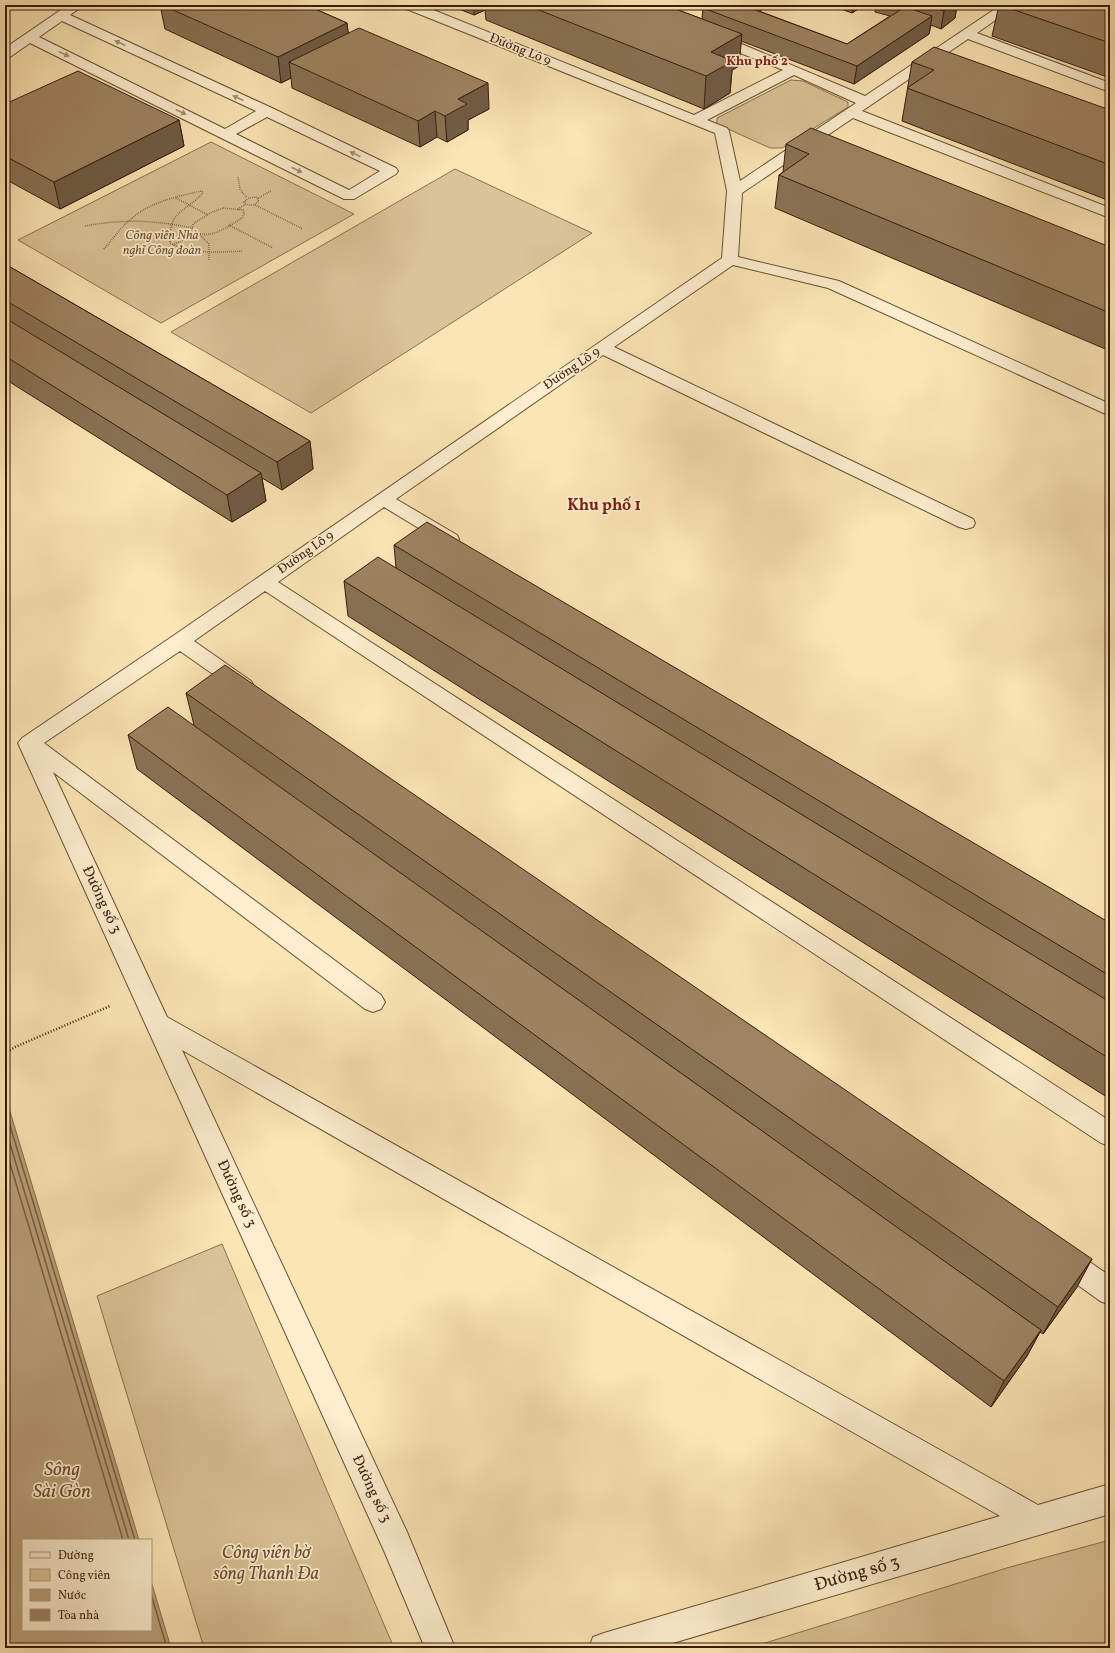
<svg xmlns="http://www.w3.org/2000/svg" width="1115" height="1653" viewBox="0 0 1115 1653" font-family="Vollkorn,serif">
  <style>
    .green { fill: #dac397; stroke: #8a6f50 }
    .water { fill: #b9a07a; stroke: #866b4d }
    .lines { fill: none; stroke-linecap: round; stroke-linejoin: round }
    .shore { stroke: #795e42; stroke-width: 1.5 }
    .minor-casing { stroke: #6a4e34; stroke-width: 2 }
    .path-far1 { stroke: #391b09; stroke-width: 1.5; stroke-dasharray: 0.5 1.5; stroke-linecap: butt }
    .path { stroke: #391b09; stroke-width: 2.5; stroke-dasharray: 1 2; stroke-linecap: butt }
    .minor { fill: #fceece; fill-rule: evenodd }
    .wall { fill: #887254; stroke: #391b09 }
    .shaded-wall { fill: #6f5c45; stroke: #391b09 }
    .building { fill: #9e8462; stroke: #391b09 }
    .oneway { fill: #a48f75 }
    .labels { text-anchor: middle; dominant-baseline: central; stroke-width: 3.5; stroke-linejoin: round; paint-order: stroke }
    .far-street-label { font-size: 13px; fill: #391b09; stroke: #fceece }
    .far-neighbourhood-label { font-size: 13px; font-weight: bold; fill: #7a1f14; stroke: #fceece }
    .far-park-label { font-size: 13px; font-style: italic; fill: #694d34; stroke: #fceece }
    .street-label { font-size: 15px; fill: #391b09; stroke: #fceece }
    .neighbourhood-label { font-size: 16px; font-weight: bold; fill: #7a1f14; stroke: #fceece }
    .near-park-label { font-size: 18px; font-style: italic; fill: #694d34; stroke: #fceece }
    .near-street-label { font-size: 18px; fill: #391b09; stroke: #fceece }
    .near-water-label { font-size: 19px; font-style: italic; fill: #664a31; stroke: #fceece }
  </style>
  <rect width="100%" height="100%" fill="#fbe5b4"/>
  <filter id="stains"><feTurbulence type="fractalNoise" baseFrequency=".005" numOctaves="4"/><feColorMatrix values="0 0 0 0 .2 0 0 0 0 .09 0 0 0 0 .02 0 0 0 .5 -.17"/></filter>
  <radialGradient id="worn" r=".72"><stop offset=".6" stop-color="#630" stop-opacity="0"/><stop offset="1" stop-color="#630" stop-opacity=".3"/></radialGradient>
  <g class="green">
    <path d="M791,80L803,81L848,102V107L782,148H770L717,124V118Z"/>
    <path d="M211,142L354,214L161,323L18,240Z"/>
    <path d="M455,169L592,233L311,413L171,332Z"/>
    <path d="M222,1244L394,1648H204L97,1296Z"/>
    <path d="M1110,1540V1648H749L1010,1567Z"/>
  </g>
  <path class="water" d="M5,1095L139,1540H23V1630H151V1581L171,1648H5Z"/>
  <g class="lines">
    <g class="shore">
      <path d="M5,1109L135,1540"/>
      <path d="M5,1127L129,1540"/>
      <path d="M5,1147L123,1540"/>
      <path d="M151,1594L167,1648"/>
    </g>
    <defs>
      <g id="minor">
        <path d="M68,5H84L70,15L272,108L396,168L398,171L396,174L354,199H344L30,43L10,57L5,58V48ZM62,21L256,111L225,129L39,37ZM267,117L380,171L349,190L236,134Z"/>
        <path d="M402,5H421L694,115L783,70L708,40L706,37L708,34H718L865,96L1001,5H1017L977,33L1110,83V92L968,39L862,111L1110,208V218L853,118L742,193L738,257L839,281L1110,404V416L828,288L733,265L614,347L973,519L975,523L973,527L966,529L959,527L603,355L396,499L457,535L459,539L457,543L450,545L443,543L384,507L278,582L1110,1121V1146L1101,1143L265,591L194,641L251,681L254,686L251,691L244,693L237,691L180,651L44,743L381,995L385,1002L381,1009L373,1012L365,1009L53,772L167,1017L1038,1505L1110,1484V1514L656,1648H589L593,1637L604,1633L1000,1516L182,1050L407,1532L455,1648H425L385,1553L18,743L22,738L173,636L722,258L727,191L715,133L404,8ZM794,75L856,103L740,181L729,131L727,128L707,120Z"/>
        <path d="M1059,1244L1068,1247L1110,1276V1305L1100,1301L1050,1265L1046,1256L1050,1247Z"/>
      </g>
    </defs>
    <use href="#minor" class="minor-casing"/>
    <g class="path-far1">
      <path d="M238,177L240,189L247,198"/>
      <path d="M256,197L259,201L254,205H248L244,202L249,198Z"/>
      <path d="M176,198L208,215"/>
      <path d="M258,198L271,191"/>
      <path d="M255,205L303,229"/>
      <path d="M223,208L243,210L244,214L242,218C229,226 205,244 192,228L193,224L210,213Z"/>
      <path d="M238,209L246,204"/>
      <path d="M229,225L273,248"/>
      <path d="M85,226C121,219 156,220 192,228"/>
      <path d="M200,235L209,244V261"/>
      <path d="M173,245L196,233"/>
      <path d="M104,249C113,239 120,228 131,219C150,202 178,196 202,191L203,193C184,213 168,211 170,243C193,255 218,252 243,251"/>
    </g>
    <path class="path" d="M5,1054L15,1047L110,1006"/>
    <use href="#minor" class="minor"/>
  </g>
  <g class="wall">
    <path d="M160,5H306L347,23L348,33L489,109L468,120V130L447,142L437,137L420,147L292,88L291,78L281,83L165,29Z"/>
    <path d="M449,5H665L702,19L703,8L709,5H769L759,11L847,44L890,16L875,12L876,5H914L913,9L917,11L918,5H957L955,18L941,29L931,25L929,34L854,84L741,41L739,66L732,70L730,93L704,109L486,20L485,10L474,15Z"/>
    <path d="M830,5H864L852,13Z"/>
    <path d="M999,5H1110V78L992,36Z"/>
    <path d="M912,62L1110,110V201L902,121Z"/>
    <path d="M5,104L179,120L184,146L60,209L5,179Z"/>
    <path d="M786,144L1110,247V351L775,208L779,175L783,172Z"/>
    <path d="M5,264L310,441L313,469L282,490L262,478L266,501L232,522L5,379Z"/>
    <path d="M394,545L1110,923V1099L348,616L344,581L396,568Z"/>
    <path d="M186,693L1077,1287L1043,1334L1040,1332L1027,1356L991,1407L137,769L128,735L194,725Z"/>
  </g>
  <g class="shaded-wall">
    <path d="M474,5H485V10L474,15Z"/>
    <path d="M754,5H769L753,15Z"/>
    <path d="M853,5H864L852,13Z"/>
    <path d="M901,5H914L913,9L899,19Z"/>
    <path d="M952,5H957L955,18L941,29L944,11Z"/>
    <path d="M932,16L929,34L854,84L857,66Z"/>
    <path d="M347,23L350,48L289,62L291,78L281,83L278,57Z"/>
    <path d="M742,34L739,66L732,70L730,93L704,109L706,76L711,52Z"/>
    <path d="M488,83L489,109L468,120V130L447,142L445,116L458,99Z"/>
    <path d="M435,111L437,137L420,147L418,121Z"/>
    <path d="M179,120L184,146L60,209L54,182Z"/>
    <path d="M310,441L313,469L282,490L277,462Z"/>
    <path d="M261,473L266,501L232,522L227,495Z"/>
    <path d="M1092,1259L1077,1287L1043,1334L1058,1307Z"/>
    <path d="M1041,1330L1027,1356L991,1407L1004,1381Z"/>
  </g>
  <g class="building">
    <path d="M162,5H306L347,23L278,57Z"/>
    <path d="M526,5H665L742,34L711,52L733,61L706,76Z"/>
    <path d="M709,5H742L847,44L905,7L932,16L857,66L703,8Z"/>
    <path d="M925,5H952L944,11Z"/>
    <path d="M1000,5H1110V43Z"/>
    <path d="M359,28L488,83L458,99L467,104L445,116L435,111L418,121L289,62Z"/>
    <path d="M934,47L1110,110V165L907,88L934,70L912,62Z"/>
    <path d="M78,71L179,120L54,182L5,156V104Z"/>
    <path d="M811,128L1110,247V313L779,175L809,154L786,144Z"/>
    <path d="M5,264L310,441L277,462L5,300Z"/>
    <path d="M5,318L261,473L227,495L5,356Z"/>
    <path d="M427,522L1110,923V976L394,545Z"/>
    <path d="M378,557L1110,1002V1059L344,581Z"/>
    <path d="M225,665L1092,1259L1058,1307L186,693Z"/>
    <path d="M168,707L1041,1330L1004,1381L128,735Z"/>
  </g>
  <defs><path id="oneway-solid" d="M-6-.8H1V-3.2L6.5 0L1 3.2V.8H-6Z"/></defs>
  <g class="oneway">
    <use href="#oneway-solid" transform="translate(120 43) rotate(-155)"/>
    <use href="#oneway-solid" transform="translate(64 54) rotate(26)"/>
    <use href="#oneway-solid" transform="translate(238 98) rotate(-155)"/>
    <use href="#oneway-solid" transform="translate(181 112) rotate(26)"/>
    <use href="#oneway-solid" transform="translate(355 154) rotate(-154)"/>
    <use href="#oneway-solid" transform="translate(297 170) rotate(27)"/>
  </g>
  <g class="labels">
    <g class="far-street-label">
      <text transform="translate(520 50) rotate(22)">Đường Lô 9</text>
      <text transform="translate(572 369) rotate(-34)">Đường Lô 9</text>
      <text transform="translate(306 553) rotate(-35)">Đường Lô 9</text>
    </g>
    <g class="far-neighbourhood-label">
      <text x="757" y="62">Khu phố 2</text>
    </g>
    <g class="far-park-label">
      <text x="162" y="236">Công viên Nhà<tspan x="162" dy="15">nghỉ Công đoàn</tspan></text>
    </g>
    <g class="street-label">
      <text transform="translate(101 900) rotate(65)">Đường số 3</text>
      <text transform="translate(236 1194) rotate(65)">Đường số 3</text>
      <text transform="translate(371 1489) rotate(65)">Đường số 3</text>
    </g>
    <g class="neighbourhood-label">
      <text x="604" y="506">Khu phố 1</text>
    </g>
    <g class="near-park-label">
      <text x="266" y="1553">Công viên bờ<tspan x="266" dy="21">sông Thanh Đa</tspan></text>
    </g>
    <g class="near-street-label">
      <text transform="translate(857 1574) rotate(-16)">Đường số 3</text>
    </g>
    <g class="near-water-label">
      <text x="62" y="1470">Sông<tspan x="62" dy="22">Sài Gòn</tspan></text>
    </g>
  </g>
  <rect width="1115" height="1653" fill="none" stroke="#fbe5b4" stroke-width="20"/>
  <rect x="6" y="6" width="1103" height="1641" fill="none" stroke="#391b09" stroke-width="2"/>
  <rect x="10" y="10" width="1095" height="1633" fill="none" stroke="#391b09"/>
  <rect x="22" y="1539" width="130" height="92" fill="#fceece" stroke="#ae9a7f"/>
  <rect x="30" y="1552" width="20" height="6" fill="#fceece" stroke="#ae9a7f"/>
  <text x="58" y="1559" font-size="12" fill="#391b09">Đường</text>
  <rect x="30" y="1569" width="20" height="12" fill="#dac397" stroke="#ae9a7f"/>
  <text x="58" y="1579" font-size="12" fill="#391b09">Công viên</text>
  <rect x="30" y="1589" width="20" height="12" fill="#b9a07a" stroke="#ae9a7f"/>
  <text x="58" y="1599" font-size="12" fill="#391b09">Nước</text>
  <rect x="30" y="1609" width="20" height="12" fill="#9e8462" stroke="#ae9a7f"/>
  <text x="58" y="1619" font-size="12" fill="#391b09">Tòa nhà</text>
  <rect width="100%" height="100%" filter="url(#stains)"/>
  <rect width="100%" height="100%" fill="url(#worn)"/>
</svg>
